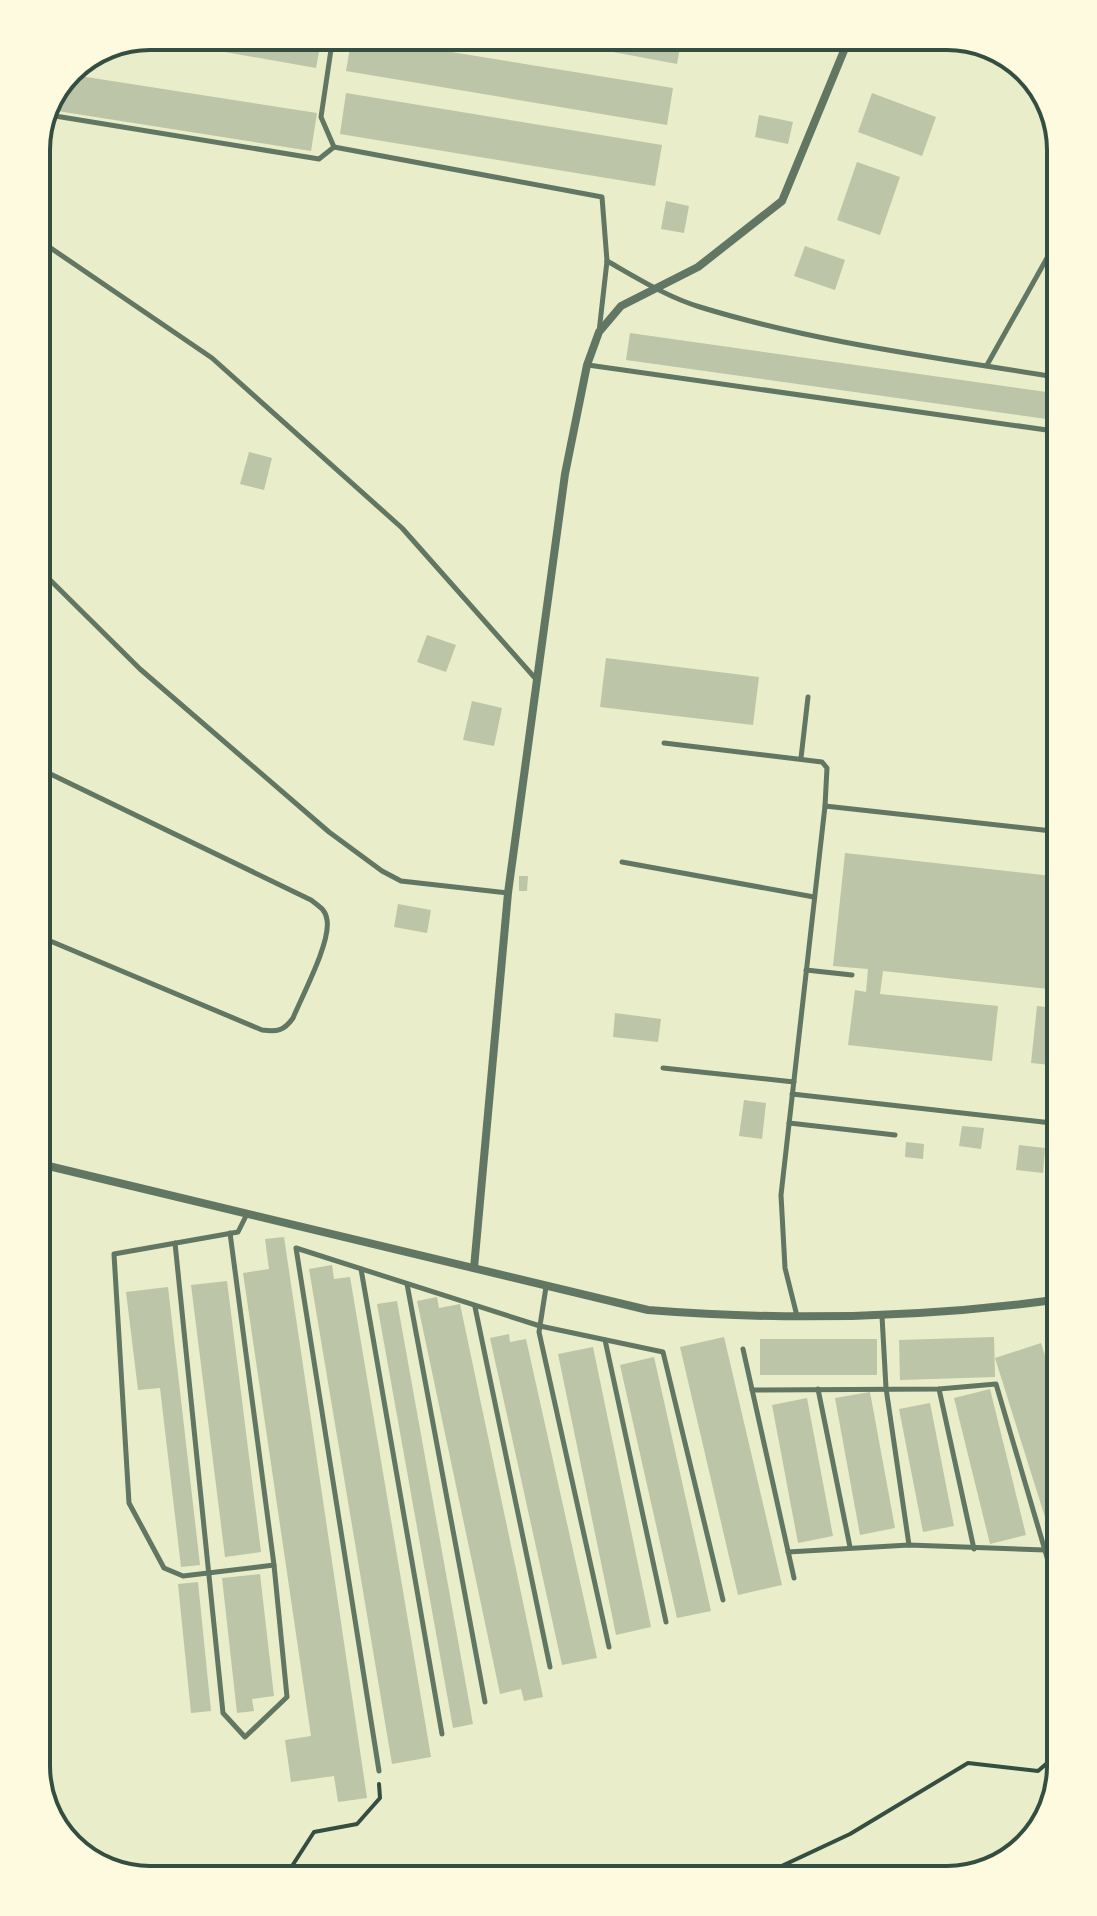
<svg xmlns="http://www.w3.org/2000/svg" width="1097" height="1916" viewBox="0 0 1097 1916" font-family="'Alegreya Sans',sans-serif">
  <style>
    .building { fill: #bcc5a7 }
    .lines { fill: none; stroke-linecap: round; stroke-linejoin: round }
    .path { stroke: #344e41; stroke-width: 4 }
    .service { stroke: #617663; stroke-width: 5 }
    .minor { stroke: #617663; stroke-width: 8 }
    .rim { fill: none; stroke: #344e41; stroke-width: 4 }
  </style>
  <rect width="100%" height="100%" fill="#e9edc9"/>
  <g class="building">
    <path d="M150,36H322L316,68L146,38Z"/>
    <path d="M352,36L673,88L667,125L346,71Z"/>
    <path d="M528,36H682L677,64Z"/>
    <path d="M67,74L317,113L311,151L51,110Z"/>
    <path d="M346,93L662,145L655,186L340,134Z"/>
    <path d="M872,93L936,117L922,156L858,132Z"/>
    <path d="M759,115L793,122L788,144L755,137Z"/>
    <path d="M857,162L900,177L880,235L837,220Z"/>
    <path d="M666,201L689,206L684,233L661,229Z"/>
    <path d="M805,246L845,260L835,290L794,276Z"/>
    <path d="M630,333L1061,394V421L626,360Z"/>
    <path d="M249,452L272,458L264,490L240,484Z"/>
    <path d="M427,635L456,645L446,672L417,662Z"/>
    <path d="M606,658L759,677L753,725L600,707Z"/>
    <path d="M472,701L502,708L494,746L463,740Z"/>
    <path d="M845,853L1061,877V1066L1031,1063L1037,1006L1046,1007L1048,989L883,971L880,994L998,1006L992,1061L848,1045L855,990L866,992L868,969L833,966Z"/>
    <path d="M519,876H528L527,891H519Z"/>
    <path d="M398,904L431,910L427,933L394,927Z"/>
    <path d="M615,1013L661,1019L658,1042L613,1037Z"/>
    <path d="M744,1100L766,1103L762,1139L739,1136Z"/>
    <path d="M962,1126L984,1128L981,1149L959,1146Z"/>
    <path d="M906,1142L924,1144L923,1159L905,1157Z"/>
    <path d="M1019,1145L1045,1148L1043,1173L1016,1170Z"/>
    <path d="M284,1237L367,1798L338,1802L334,1776L291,1782L285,1740L311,1736L243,1273L269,1269L265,1239Z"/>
    <path d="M332,1265L334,1279L350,1277L431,1757L392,1764L309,1269Z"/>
    <path d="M227,1281L261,1552L225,1557L191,1285Z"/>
    <path d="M168,1287L200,1565L181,1567L160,1388L138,1390L126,1292Z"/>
    <path d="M437,1297L439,1308L460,1304L543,1697L524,1701L521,1689L500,1694L417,1301Z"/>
    <path d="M397,1301L473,1724L453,1728L377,1304Z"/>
    <path d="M509,1334L510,1342L526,1339L597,1658L562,1665L490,1338Z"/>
    <path d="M724,1337L782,1585L738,1595L680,1347Z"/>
    <path d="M994,1337L995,1377L900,1380L899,1340Z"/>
    <rect x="760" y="1339" width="117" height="36"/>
    <path d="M1041,1343L1061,1405L1060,1565L995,1358Z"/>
    <path d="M593,1347L651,1627L616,1635L558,1354Z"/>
    <path d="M654,1357L711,1611L677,1618L620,1365Z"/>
    <path d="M990,1389L1026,1535L990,1544L954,1398Z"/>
    <path d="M870,1392L895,1528L860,1535L835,1398Z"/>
    <path d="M807,1398L833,1536L798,1543L772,1405Z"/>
    <path d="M930,1403L954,1526L923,1532L899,1409Z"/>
    <path d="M260,1574L274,1696L252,1699L254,1711L237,1713L222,1578Z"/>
    <path d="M198,1582L211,1711L191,1713L178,1584Z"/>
  </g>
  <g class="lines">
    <g class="path">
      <path d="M283,1880L314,1832L357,1824L380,1798L379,1784"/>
      <path d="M752,1880L850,1834L968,1763L1038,1771L1061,1751"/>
    </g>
    <g class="service">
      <path d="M333,36L321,117L334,147L602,197L607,261L599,332"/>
      <path d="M49,115L319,159L334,147"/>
      <path d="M36,238L212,358L402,528L535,678"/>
      <path d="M607,261C637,278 667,297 700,307C817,343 941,358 1061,378"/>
      <path d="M588,365L1061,432"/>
      <path d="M987,365L1061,233"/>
      <path d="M36,566L140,669L329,832L382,871L401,881L508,893"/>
      <path d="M664,743L822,762L827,768L825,806"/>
      <path d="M801,758L808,697"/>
      <path d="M622,862L814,897"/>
      <path d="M36,935L262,1030C277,1032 284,1031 293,1018C302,996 331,942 327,920C326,910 319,906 311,900L36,767"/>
      <path d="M806,970L852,975"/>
      <path d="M663,1068L794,1082"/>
      <path d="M792,1094L1061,1124"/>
      <path d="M789,1123L895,1135"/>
      <path d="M246,1216L238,1232L114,1254L129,1503L164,1568L183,1576L274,1565"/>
      <path d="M175,1243L223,1713L245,1737L287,1697L274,1565L230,1233"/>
      <path d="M361,1269L442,1734"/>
      <path d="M407,1284L485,1702"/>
      <path d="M546,1287L539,1332L609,1647"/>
      <path d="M475,1307L550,1667"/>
      <path d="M797,1316L785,1268L781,1195L825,806L1061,832"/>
      <path d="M882,1316L886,1388L909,1545"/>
      <path d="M605,1340L666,1622"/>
      <path d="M743,1349L794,1578"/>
      <path d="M1061,1367L1056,1351L1061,1350"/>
      <path d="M818,1389L850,1547"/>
      <path d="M939,1389L974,1549"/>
      <path d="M752,1390L939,1389L996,1384L1059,1598"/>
      <path d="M788,1552L909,1545L1045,1550"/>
      <path d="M379,1771L296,1248L540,1326L663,1352L723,1600"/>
    </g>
    <g class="minor">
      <path d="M36,1163L648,1310C786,1321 924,1318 1061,1299"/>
      <path d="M474,1268L508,893L565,474L587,365L599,332L621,306L698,267L782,201L850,36"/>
    </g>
  </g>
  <path d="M0 0H1097V1916H0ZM150 50H947A100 100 0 0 1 1047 150V1766A100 100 0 0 1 947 1866H150A100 100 0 0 1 50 1766V150A100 100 0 0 1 150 50Z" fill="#fefae0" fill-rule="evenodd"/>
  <path class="rim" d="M150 50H947A100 100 0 0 1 1047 150V1766A100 100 0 0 1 947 1866H150A100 100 0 0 1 50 1766V150A100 100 0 0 1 150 50Z"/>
</svg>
